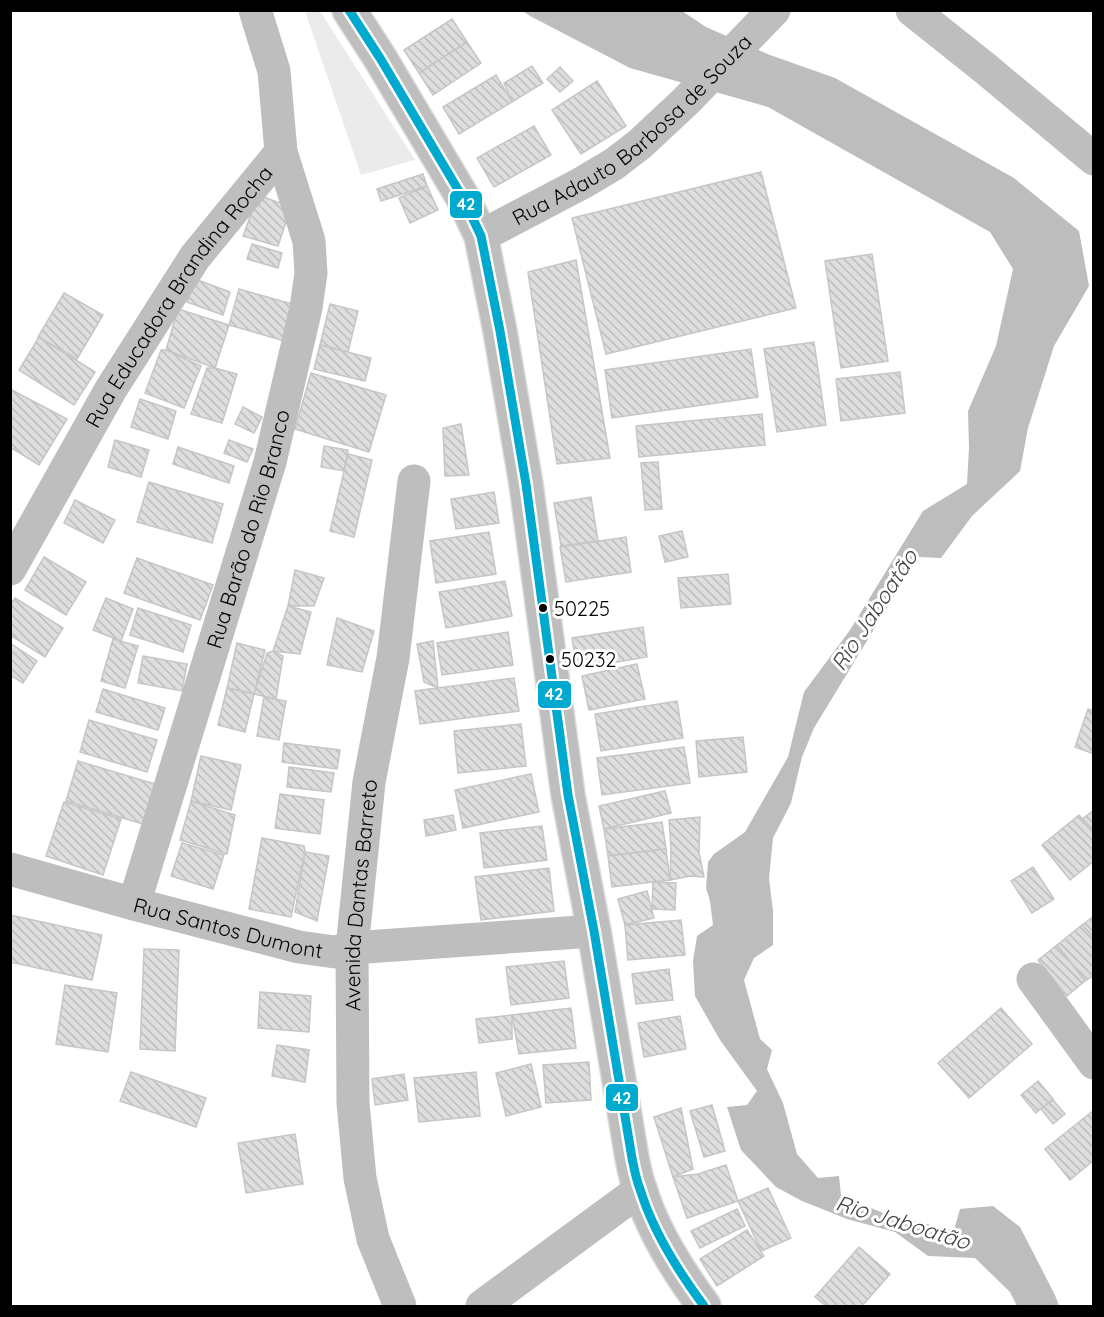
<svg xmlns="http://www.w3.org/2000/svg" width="1104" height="1317" viewBox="0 0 1104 1317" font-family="Quicksand,sans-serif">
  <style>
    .green { fill: #ebebeb }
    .water { fill: #bdbdbd }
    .building { fill: url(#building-back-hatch); stroke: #c6c6c6; stroke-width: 1.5 }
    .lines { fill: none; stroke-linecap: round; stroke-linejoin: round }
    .major-casing { stroke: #dbdbdb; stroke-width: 36 }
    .minor { stroke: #bebebe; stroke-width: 33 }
    .major { stroke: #bebebe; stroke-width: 33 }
    .bus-1-casing { stroke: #fff; stroke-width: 14 }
    .bus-1 { stroke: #00a9ce; stroke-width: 9 }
    .bus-dot { fill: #000; stroke: #fff; stroke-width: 2 }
    .labels { text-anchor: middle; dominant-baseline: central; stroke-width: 6; stroke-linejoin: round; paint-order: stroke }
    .bus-label { font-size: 20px; fill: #000; stroke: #fff; text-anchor: start }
    .street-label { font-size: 21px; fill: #000; stroke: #fff }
    .water-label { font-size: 22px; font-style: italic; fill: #424242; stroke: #fff }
    .line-badge { stroke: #fff; stroke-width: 2 }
    .badge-label { font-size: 16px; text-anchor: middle; font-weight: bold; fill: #fff }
  </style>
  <defs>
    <pattern id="building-back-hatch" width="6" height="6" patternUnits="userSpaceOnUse" patternTransform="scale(1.5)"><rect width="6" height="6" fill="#dedede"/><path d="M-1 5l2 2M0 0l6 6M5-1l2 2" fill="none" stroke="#bdbdbd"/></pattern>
  </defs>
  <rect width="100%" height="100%" fill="#fff"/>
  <path class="green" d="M305,11H320L415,160L361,175Z"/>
  <path class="water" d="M523,11H682L706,27L770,55L835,78L1014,178L1079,231L1089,286L1054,346L1028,428L1020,471L972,516L941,558L918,557L814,728L802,757L791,803L773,838L769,878L773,911V945L754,958L744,980L760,1039L772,1050L767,1069L783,1103L797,1154L818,1178L839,1176L841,1195L890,1216L954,1230L960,1209L993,1206L1020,1227L1055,1295L1059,1306H1017L1010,1292L975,1258L928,1256L895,1232L847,1219L802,1201L776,1187L741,1150L727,1107L747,1105L757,1091L720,1040L695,996L693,961L697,936L713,925L710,901L706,888L708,862L714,854L745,832L788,757L804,692L850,630L923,511L967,484L969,448L968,411L996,346L1013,269L990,232L768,107L630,68L530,16Z"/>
  <g class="building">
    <path d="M452,19L467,42L419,73L404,50Z"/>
    <path d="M467,42L481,63L433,95L419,73Z"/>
    <path d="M532,66L543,83L512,102L504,83Z"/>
    <path d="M560,67L573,81L560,92L547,79Z"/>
    <path d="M496,75L512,102L459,134L443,107Z"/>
    <path d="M597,81L626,126L581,154L552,110Z"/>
    <path d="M534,126L551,155L494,187L477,158Z"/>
    <path d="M761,172L796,308L606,354L572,218Z"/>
    <path d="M423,174L427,186L381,201L377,189Z"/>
    <path d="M427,186L438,210L410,223L399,198Z"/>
    <path d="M258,195L291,207L278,246L243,236Z"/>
    <path d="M252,244L282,253L278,268L247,259Z"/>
    <path d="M872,254L888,361L841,368L825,261Z"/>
    <path d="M576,260L610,458L557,464L528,272Z"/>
    <path d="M195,279L230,292L223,315L187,302Z"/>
    <path d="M239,289L296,305L285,341L229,325Z"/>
    <path d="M64,293L103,315L77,359L38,337Z"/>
    <path d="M330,304L358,311L348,352L320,345Z"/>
    <path d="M178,309L229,325L215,368L166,350Z"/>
    <path d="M39,337L95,372L74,405L19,370Z"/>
    <path d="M814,342L826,425L777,432L764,349Z"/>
    <path d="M320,345L371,358L365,381L314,369Z"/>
    <path d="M751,349L758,397L612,418L605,370Z"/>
    <path d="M161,350H166L201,366L184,408L145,393Z"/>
    <path d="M207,368H215L237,374L222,423L191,414Z"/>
    <path d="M900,372L905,413L841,421L836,379Z"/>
    <path d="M311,373L386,395L369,452L295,429Z"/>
    <path d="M10,389L67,419L39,465L10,447Z"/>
    <path d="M140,399L176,411L168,439L131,427Z"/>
    <path d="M243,407L262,417L254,433L235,424Z"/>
    <path d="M762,414L765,445L639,457L636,426Z"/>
    <path d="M461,424L469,475L445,476L443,428Z"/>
    <path d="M115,440L149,450L141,477L108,467Z"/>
    <path d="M229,440L253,449L247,462L224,453Z"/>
    <path d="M324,446L348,450L344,471L321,467Z"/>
    <path d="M178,447L234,466L229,483L173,464Z"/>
    <path d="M348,454L372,460L354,537L330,531Z"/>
    <path d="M658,462L662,509L645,510L641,463Z"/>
    <path d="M149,482L223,504L212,543L137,522Z"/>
    <path d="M494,492L499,523L456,529L451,499Z"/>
    <path d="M591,497L598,541L561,546L554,503Z"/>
    <path d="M75,500L115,520L103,543L64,523Z"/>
    <path d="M682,531L688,557L665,562L659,536Z"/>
    <path d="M489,532L496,574L436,583L430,541Z"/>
    <path d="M626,537L631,572L566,582L560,547Z"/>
    <path d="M44,557L86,582L66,615L25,590Z"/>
    <path d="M137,558L213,585L200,620L124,593Z"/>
    <path d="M295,570L324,578L314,606H288Z"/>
    <path d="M728,574L731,604L681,608L678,578Z"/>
    <path d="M505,581L512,616L446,628L439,592Z"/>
    <path d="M15,598L63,628L45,657L10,635V605Z"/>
    <path d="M106,598L133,609L121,641L93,630Z"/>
    <path d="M288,606L311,612L300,654L273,651Z"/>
    <path d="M138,608L191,625L183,652L130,635Z"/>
    <path d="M337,618L374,631L362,672L327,665Z"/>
    <path d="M643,627L647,657L577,669L572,638Z"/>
    <path d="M508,632L513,665L442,675L437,643Z"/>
    <path d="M113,639L138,646L125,688L101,681Z"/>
    <path d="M433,641L438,688L424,682L417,644Z"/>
    <path d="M10,643L37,661L23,683L10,675Z"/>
    <path d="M237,643L265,650L254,694L227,688Z"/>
    <path d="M273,651L283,656L276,699L254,694L267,653Z"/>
    <path d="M143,656L187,664L182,691L138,683Z"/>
    <path d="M637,664L645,699L589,710L582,676Z"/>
    <path d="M514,678L519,711L420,724L415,691Z"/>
    <path d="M227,688L254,694L245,732L218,725Z"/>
    <path d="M103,689L165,708L158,730L96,712Z"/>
    <path d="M264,697L286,701L279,740L257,736Z"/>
    <path d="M677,701L683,738L601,751L595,714Z"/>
    <path d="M1088,709L1094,711V754L1075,747Z"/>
    <path d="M89,720L157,740L147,772L80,752Z"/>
    <path d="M521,724L526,766L458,773L454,731Z"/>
    <path d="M743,737L747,772L699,777L696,741Z"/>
    <path d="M284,743L340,750L337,769L282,762Z"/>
    <path d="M684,747L690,783L602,795L597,758Z"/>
    <path d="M201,756L241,765L231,810L191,801Z"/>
    <path d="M78,761L155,784L143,824L66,801Z"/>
    <path d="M289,767L334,773L331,792L287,787Z"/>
    <path d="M531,774L539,812L463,828L455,790Z"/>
    <path d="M665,791L671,813L604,829L599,806Z"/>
    <path d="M280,794L324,800L320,834L275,828Z"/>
    <path d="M191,801L235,815L227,854L180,840Z"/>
    <path d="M64,802L121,819L103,875L46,856Z"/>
    <path d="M1094,810V830L1082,819Z"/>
    <path d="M453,815L456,830L426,836L424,820Z"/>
    <path d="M1079,815L1094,832V861L1070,880L1042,845Z"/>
    <path d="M700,817L699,853L704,877L690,876L670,880L671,847L669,820Z"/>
    <path d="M662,822L666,849L608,856L604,829Z"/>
    <path d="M542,826L547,860L484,868L480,833Z"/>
    <path d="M262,838L304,846L305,852L291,917L249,909Z"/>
    <path d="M182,843L224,855L213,889L171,876Z"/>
    <path d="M666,849L670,880L612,887L608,856Z"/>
    <path d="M305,852L329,856L317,921L295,912Z"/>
    <path d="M1033,867L1054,899L1032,913L1011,881Z"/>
    <path d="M549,868L554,911L481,920L475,877Z"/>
    <path d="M653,882L676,883L675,910L652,909Z"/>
    <path d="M647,891L654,918L625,925L618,899Z"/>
    <path d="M10,915L102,935L92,980L10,962Z"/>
    <path d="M1094,916V938L1082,925Z"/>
    <path d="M681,920L685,955L628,960L625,925Z"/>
    <path d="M1082,925L1094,938V975L1085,981L1057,945Z"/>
    <path d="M1057,945L1085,981L1067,996L1038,960Z"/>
    <path d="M144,949L179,950L175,1051L140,1049Z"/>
    <path d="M564,961L569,998L511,1005L506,967Z"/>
    <path d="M669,969L673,1000L636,1004L632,974Z"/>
    <path d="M65,985L117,993L108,1052L56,1044Z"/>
    <path d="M260,992L311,996L309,1032L258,1028Z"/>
    <path d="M571,1008L576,1048L519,1054L512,1015Z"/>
    <path d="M1001,1008L1032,1044L969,1098L938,1063Z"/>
    <path d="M512,1015V1039L479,1043L476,1019Z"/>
    <path d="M680,1016L686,1049L644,1057L638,1023Z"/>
    <path d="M277,1045L309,1050L305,1082L272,1076Z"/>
    <path d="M589,1062L591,1100L546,1103L543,1065Z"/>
    <path d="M531,1064L541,1107L506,1116L496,1073Z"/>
    <path d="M131,1072L206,1098L196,1127L120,1101Z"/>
    <path d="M476,1072L480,1116L419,1122L414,1078Z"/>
    <path d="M404,1074L408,1100L375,1105L372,1079Z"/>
    <path d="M1038,1081L1053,1099L1036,1113L1021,1095Z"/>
    <path d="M1053,1100L1065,1114L1053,1124L1041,1109Z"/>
    <path d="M712,1105L725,1151L704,1157L690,1111Z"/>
    <path d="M681,1108L693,1169L673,1177L654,1117Z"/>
    <path d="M1094,1110V1160L1070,1180L1045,1149Z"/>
    <path d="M295,1134L303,1184L246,1193L238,1143Z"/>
    <path d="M726,1165L738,1201L687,1218L673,1177L698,1174Z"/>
    <path d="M768,1188L791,1238L761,1251L738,1201Z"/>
    <path d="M737,1209L745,1226L700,1248L691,1231Z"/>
    <path d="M747,1230L764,1256L717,1286L700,1259Z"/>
    <path d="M859,1247L890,1274L862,1306H826L815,1297Z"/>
  </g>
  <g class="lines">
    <defs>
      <path id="major" d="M349,10L380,58L463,198L481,236L500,331L526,484L568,795L594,931L632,1158C634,1168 636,1179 640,1189C653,1232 678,1271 704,1306"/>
    </defs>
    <use href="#major" class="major-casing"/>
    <g class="minor">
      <path d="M912,10L986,69L1094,159"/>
      <path id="s1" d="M481,236L582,183L614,164L640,144L686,101L774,10"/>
      <path id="s2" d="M10,569L111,389L195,257L281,152L274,71L255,10"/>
      <path id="s3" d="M10,869L134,904L299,947L335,952L352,948L594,931"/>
      <path id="s4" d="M134,904L270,462L306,308L311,273L309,241L281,152"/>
      <path d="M1033,979L1094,1063"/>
      <path id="s5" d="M400,1306L373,1239L360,1178L353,1103L352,948L369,782L393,658L414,481"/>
      <path d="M482,1306L640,1190"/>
    </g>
    <use href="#major" class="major"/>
    <defs>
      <path id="bus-1" d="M349,10L380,58L463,198L481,236L500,331L526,484L568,795L594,931L632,1158C634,1168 636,1179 640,1189C653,1232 678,1271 704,1306"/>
    </defs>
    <use href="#bus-1" class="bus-1-casing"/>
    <use href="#bus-1" class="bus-1"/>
  </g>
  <g class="bus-dot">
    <circle cx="543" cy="608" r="5"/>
    <circle cx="550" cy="659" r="5"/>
  </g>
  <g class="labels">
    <g class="bus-label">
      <text x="554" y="608">50225</text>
      <text x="561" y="659">50232</text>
    </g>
    <g class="street-label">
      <text stroke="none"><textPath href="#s1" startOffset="186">Rua Adauto Barbosa de Souza</textPath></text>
      <text stroke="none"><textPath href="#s2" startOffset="321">Rua Educadora Brandina Rocha</textPath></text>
      <text stroke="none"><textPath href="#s4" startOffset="392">Rua Barão do Rio Branco</textPath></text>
      <text stroke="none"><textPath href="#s5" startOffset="418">Avenida Dantas Barreto</textPath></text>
      <text stroke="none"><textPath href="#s3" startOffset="226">Rua Santos Dumont</textPath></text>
    </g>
    <g class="water-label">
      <text transform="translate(874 610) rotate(-57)">Rio Jaboatão</text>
      <text transform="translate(903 1222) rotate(17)">Rio Jaboatão</text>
    </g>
  </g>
  <g class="line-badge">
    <rect x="449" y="190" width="34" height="29" rx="6" fill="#00a9ce"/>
    <rect x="537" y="680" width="35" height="29" rx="6" fill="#00a9ce"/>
    <rect x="605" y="1083" width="34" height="29" rx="6" fill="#00a9ce"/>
  </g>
  <g class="badge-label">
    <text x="466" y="210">42</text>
    <text x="554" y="700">42</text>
    <text x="622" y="1104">42</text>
  </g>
  <rect width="1104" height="1317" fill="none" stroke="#000000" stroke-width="24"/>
</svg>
